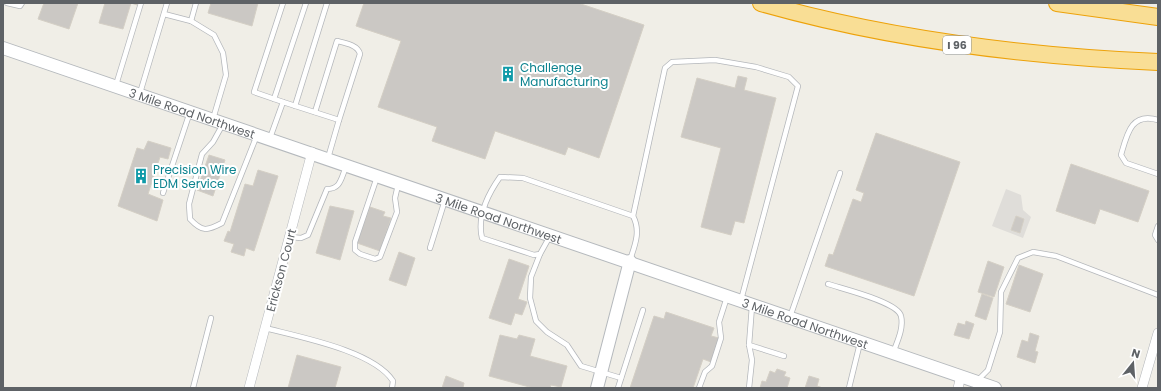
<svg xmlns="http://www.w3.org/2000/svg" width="1161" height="391" viewBox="0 0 1161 391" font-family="Poppins,sans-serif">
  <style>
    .industrial { fill: #dfddd9 }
    .building { fill: #cbc8c4; stroke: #d4cfc5 }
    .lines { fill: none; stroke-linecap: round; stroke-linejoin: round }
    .lane-casing { stroke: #b4b7bb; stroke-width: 6 }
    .street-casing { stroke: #b4b7bb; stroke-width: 10 }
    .secondary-casing { stroke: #b5b9bd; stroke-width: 14 }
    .highway-casing { stroke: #eda20a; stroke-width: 18 }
    .lane { stroke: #fff; stroke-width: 4.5 }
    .street { stroke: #fff; stroke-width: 9 }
    .secondary { stroke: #fff; stroke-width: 12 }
    .highway { stroke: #f9de95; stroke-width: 16 }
    .labels { text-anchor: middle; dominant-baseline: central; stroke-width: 4; stroke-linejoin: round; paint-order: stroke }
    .shield { fill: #fff; stroke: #8e9194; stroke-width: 1 }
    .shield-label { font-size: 11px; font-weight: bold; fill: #5e6266 }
    .culture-label { font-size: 12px; fill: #0d838f; stroke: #fff; text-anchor: start }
    .street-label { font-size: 12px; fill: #5e6266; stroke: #fff }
  </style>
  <rect width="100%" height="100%" fill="#f0eee7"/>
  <path class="industrial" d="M1006,189L1021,195L1023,210L1031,217L1023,238L992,226Z"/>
  <g class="building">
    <path d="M44,3H78L69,29L38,19Z"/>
    <path d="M105,3H137V5L131,3L123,29L99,23Z"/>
    <path d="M211,3H258L252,26L208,13Z"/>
    <path d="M364,3H578L644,25L599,158L568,147L565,155L495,131L485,159L432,141L437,127L378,107L401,41L356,26Z"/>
    <path d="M738,76L747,78L744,90L776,98L744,223L735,221L731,235L701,227L721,148L681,137L697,78L735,88Z"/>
    <path d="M876,133L960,162L914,296L825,266L829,254L833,255L853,199L861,202L864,193L856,190Z"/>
    <path d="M148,141L171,148L168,159L160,157L148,194L163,200L157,221L118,206L137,148L144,150Z"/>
    <path d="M209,155L225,160L213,196L197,190Z"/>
    <path d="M1071,164L1149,191L1138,222L1100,209L1095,224L1056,211Z"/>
    <path d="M258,170L278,176L254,251L246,248L244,256L231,252L234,244L224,241L228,231L230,232L245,184L253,186Z"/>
    <path d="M330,206L354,211L340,260L316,253Z"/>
    <path d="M370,207L385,212L383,216L391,218L380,251L357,243Z"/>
    <path d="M1016,216L1024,219L1020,233L1011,230Z"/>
    <path d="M399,252L415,258L406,286L389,280Z"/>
    <path d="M509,259L529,266L518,299L527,302L522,315L515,313L511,325L489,318Z"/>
    <path d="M988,261L1004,267L994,297L978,292Z"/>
    <path d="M1019,265L1043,274L1030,312L1006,304Z"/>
    <path d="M982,294L993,298L986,320L975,316Z"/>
    <path d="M666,312L714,328L711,336L719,338L711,362L703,359L693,388H630L654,316L664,319Z"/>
    <path d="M966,321L974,324L969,339L954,335L958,323L965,325Z"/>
    <path d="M1030,333L1039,336L1035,351L1038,352L1035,363L1017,357L1022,340L1028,342Z"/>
    <path d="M500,335L517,339L519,335L535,339L530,356L567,366L561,387L551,385L550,388H533L489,376Z"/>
    <path d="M297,355L341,367L335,388H288Z"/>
    <path d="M777,369L786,372L784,376L790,378L787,388H760L762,381L766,382L770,371L775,373Z"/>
    <path d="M446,376L464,383L463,388H442Z"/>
    <path d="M809,376L819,379L817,386L823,388H805Z"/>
  </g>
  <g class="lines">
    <defs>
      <g id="lane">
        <path d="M7,3L20,6L22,3"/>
        <path d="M283,3L254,92L283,102"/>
        <path d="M164,14L191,21L214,35L223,53L226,75L213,119"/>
        <path d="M191,21L196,3"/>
        <path d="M116,85L141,3"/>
        <path d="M140,93L167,3"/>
        <path d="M274,99L306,3"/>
        <path d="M295,106L327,3"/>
        <path d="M315,112L337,41C345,43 358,45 360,54L339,120"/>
        <path d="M1158,120C1131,112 1127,134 1121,155L1126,163L1158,174"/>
        <path d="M223,124L213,142L202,154L189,204L190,219C202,232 207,231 222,223L257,135"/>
        <path d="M270,138L283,102L339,120L328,158"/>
        <path d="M377,177L355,242V250L360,254L375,259L380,257L397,212L395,198L398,185"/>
        <path d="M163,193L190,112"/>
        <path d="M633,216L665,68L672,62L715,60L756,67L789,77L798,86L741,300"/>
        <path d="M1158,226L1155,235L1158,240"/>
        <path d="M550,236L540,254L534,255L482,238C477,217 488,194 500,177L523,178L633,216C641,231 635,245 630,260"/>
        <path d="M290,237L301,238L308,235L327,189C341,189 341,178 346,167"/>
        <path d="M430,248L445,200"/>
        <path d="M540,254L531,277L530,298L536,321L547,332L567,345L581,366L621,378"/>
        <path d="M828,284C843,289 898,302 901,316C904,328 897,342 893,353"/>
        <path d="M790,317L840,173"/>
        <path d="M265,328C300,337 374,351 393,381L392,388"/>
        <path d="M749,345L784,356"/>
        <path d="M978,380L988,370L1000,332L1001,292L1018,258L1033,252L1056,256L1158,295"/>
        <path d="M193,388L211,318"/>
        <path d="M618,388L643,310"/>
        <path d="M699,388L705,372L712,366L721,338L719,322L727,297"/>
        <path d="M749,388L752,360L749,345L752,306"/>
        <path d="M849,388L860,343"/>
      </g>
      <g id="street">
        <path d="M249,388L312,152"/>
        <path d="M958,388L961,376"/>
        <path d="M1142,388L1158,333"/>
      </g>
      <g id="secondary">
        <path id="s1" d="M3,48L995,388"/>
        <path d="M597,388L630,261"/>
      </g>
      <g id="highway">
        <path d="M761,3C891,40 1023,56 1158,62"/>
        <path d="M1057,3L1158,17"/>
      </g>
    </defs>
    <use href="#lane" class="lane-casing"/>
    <use href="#street" class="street-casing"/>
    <use href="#secondary" class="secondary-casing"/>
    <use href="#highway" class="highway-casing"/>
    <use href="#lane" class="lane"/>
    <use href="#street" class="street"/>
    <use href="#secondary" class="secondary"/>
    <use href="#highway" class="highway"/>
  </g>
  <defs>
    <symbol id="building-bare" viewBox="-9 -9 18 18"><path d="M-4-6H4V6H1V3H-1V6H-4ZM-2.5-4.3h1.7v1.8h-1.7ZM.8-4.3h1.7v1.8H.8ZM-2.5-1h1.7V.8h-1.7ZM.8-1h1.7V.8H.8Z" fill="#0f9aa8" stroke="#fff" stroke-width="2.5" paint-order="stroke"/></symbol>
  </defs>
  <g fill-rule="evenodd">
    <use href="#building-bare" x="497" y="63" width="22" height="22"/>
    <use href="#building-bare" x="130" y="165" width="22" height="22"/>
  </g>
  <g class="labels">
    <rect class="shield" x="943" y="36" width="28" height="18" rx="3"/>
    <g class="shield-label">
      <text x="957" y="45">I 96</text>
    </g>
    <g class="culture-label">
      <text x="520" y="67">Challenge<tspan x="520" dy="14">Manufacturing</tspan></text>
      <text x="153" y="169">Precision Wire<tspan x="153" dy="14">EDM Service</tspan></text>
    </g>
    <g class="street-label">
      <text stroke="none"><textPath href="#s1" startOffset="200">3 Mile Road Northwest</textPath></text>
      <text stroke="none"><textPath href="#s1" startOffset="524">3 Mile Road Northwest</textPath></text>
      <text transform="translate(281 270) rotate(-75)">Erickson Court</text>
      <text stroke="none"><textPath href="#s1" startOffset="848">3 Mile Road Northwest</textPath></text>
    </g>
  </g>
  <rect width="1161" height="391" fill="none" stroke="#5e6266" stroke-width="8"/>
  <g transform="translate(1133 363) rotate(17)" stroke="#ffffff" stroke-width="3" paint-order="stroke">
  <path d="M0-3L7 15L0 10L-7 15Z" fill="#5e6266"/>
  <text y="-6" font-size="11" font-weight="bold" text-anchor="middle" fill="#5e6266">N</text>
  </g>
</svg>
